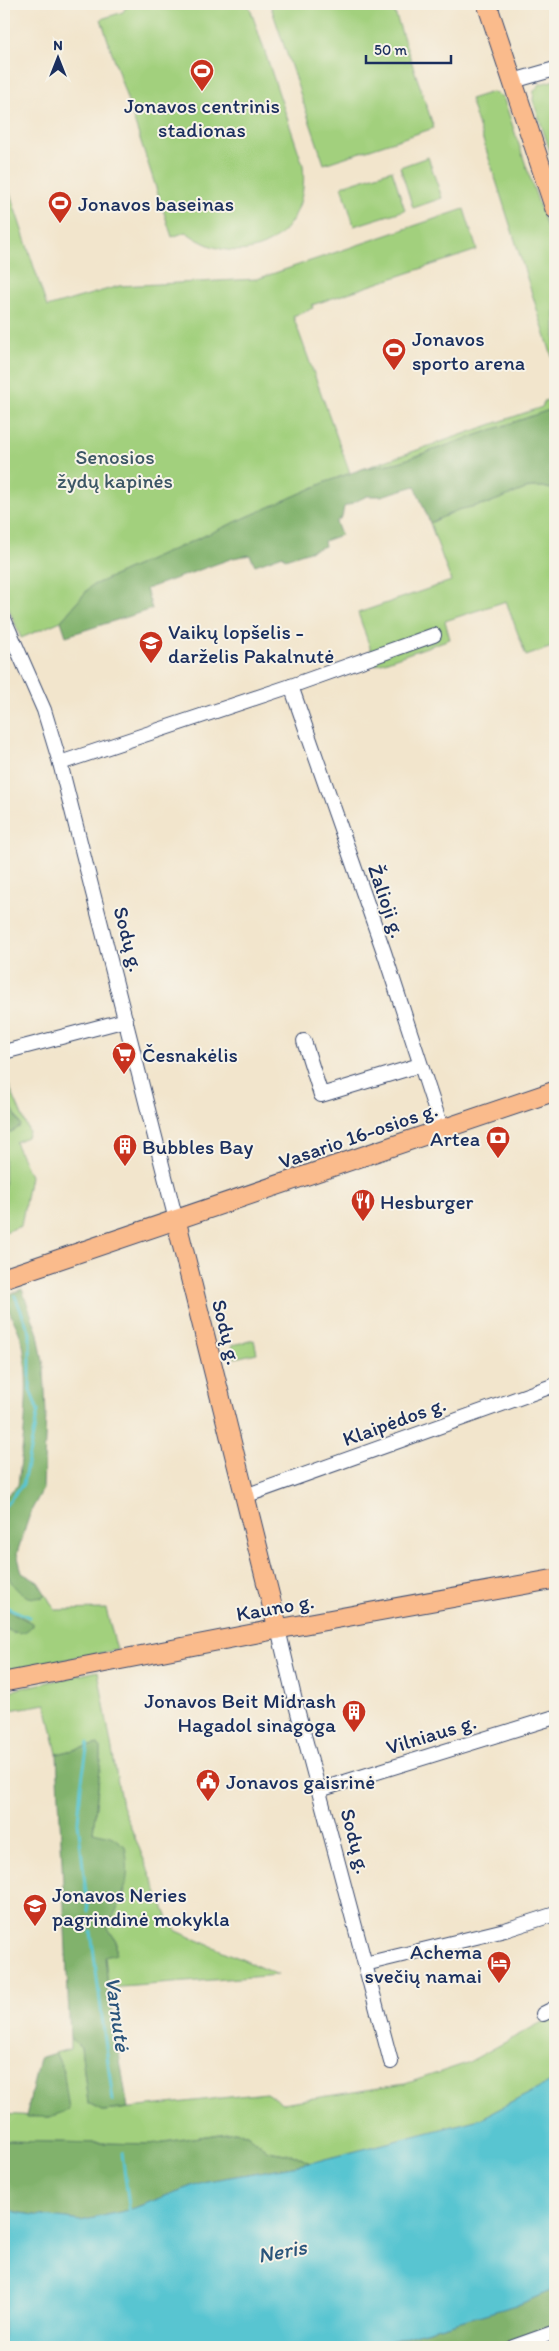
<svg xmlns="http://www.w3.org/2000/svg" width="559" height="2351" viewBox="0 0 559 2351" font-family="Itim,sans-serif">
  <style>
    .green { fill: #a2d07d; stroke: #5e806e }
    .forest { fill: #81b26c; stroke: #4e7065 }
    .water { fill: #59c5d1; stroke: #3a7a98 }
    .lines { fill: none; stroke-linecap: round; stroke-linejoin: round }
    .stream { stroke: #59c5d1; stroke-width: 3 }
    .minor-casing { stroke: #3b4a6e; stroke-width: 16 }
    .major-casing { stroke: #3b4a6e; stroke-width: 21 }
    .minor { stroke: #fff; stroke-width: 14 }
    .major { stroke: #fabb8c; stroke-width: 19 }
    .labels { text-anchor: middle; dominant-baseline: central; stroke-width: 4; stroke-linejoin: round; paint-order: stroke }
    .poi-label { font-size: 21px; fill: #1b2f5e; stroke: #f7f3e8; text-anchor: start }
    .park-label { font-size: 21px; fill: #3d5766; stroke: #f7f3e8 }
    .street-label { font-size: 21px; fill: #1b2f5e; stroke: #f7f3e8 }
    .water-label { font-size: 22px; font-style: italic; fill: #2a547b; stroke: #f7f3e8 }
  </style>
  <rect width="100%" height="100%" fill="#f7f3e8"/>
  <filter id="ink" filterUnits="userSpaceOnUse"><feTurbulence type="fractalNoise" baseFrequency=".02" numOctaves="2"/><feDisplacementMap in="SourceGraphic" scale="10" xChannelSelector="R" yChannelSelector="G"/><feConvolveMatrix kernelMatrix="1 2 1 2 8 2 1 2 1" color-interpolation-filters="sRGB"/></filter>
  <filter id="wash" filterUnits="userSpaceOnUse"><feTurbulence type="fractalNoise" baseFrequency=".0096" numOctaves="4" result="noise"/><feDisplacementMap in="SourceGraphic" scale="20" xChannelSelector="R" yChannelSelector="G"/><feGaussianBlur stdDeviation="1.12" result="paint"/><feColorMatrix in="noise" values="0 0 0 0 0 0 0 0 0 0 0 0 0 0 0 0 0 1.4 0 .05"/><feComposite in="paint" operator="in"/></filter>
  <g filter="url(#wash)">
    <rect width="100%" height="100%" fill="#f2e5cc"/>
    <g class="green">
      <path d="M128,4H247L250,8L303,165C311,238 244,276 186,232L172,237L101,19L123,12Z"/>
      <path d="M270,4H392L434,128L324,164Z"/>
      <path d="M555,80V166L533,100L534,91L540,84Z"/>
      <path d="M492,92L503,97L555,252V366L470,99Z"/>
      <path d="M428,157L442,198L413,208L400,167Z"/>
      <path d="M392,170L405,210L354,226L342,186Z"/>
      <path d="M4,175L47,307L119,286L257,279L464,209L477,250L312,305L313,308L293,316L350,473L326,482L91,586L61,621L21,638L4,597V541L7,524L4,509Z"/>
      <path d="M547,400L553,402L555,400V408L399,462L362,469L542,407L544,401Z"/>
      <path d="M531,487H543L555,490V646L526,656L506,601L445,621L450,639L376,665L358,613L451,581L430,523L457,510L489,503Z"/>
      <path d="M4,1074L29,1132L27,1137L15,1142L30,1176L21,1226L5,1232L4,1127L10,1133L21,1126L4,1092Z"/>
      <path d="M254,1340L257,1353L235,1358L232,1345Z"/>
      <path d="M4,1546L8,1547L6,1563L41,1598L46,1595L55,1610L106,1609L117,1650L4,1671V1628L14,1633L28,1620L4,1608Z"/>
      <path d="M98,1671L122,1806L170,1923L177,1931L278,1975L108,1988L105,1956L116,1953V1941L108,1928L125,1892L111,1836L93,1833L101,1760V1748L98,1744L57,1754L46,1704L4,1711V1692Z"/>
      <path d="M555,2015V2080L480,2119L310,2163L297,2156L268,2151L247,2134L234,2132L150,2144L4,2141V2114L50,2117L63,2068L55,2053L70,2049V2038L81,2047L88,2103L104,2111L266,2093L282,2103L405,2084L467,2063Z"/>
      <path d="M555,2326V2347H500Z"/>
    </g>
    <g class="forest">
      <path d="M555,408V490L543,487H531L489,503L458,510L430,523L415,486L381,496H367L344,507L342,517L336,522L341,535L324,541L325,546L285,559L283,555L255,565L250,555L233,558L146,589L152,609L66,636L61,621L91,586L326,482L362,469L399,462Z"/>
      <path d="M4,1092L21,1126L10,1133L4,1127Z"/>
      <path d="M22,1289L38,1334L44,1367L46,1414L43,1489L31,1511L17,1553L22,1573L38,1582L46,1595C29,1605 11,1588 7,1572C5,1563 7,1555 8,1547L4,1546V1498L18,1485C23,1441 30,1395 24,1351C22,1331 9,1316 4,1297Z"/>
      <path d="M4,1608L32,1623V1626C23,1636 15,1633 4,1628Z"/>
      <path d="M98,1744L101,1748V1760L93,1832L111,1836L125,1846C132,1883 123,1896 108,1928L116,1941V1954L105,1957L108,1988L128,2108L104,2111L88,2103L81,2047L70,2038L57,1754Z"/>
      <path d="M55,2053L63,2068L69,2110L50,2117H26L39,2058Z"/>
      <path d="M234,2132L247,2134L268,2151L297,2156L310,2163L202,2182L129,2210L81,2221L20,2213L4,2209V2141L150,2144Z"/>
      <path d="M555,2289V2326L500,2347H369L520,2304Z"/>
    </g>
    <path class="water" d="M555,2080V2289L520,2304L369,2347H4V2209L20,2213L81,2221L129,2210L202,2182L310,2163L480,2119Z"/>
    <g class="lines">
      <g class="stream">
        <path d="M4,1507L23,1484L38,1411L30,1390V1333L15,1296"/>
        <path d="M4,1606L29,1617"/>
        <path d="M88,1743L81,1786L78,1822L88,1911"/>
        <path d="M91,1932L113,2101"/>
        <path d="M122,2153L130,2214"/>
      </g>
    </g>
  </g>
  <g filter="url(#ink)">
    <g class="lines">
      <defs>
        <g id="minor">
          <path d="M513,81L555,69"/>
          <path d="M4,619L44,710L60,763L176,1220"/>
          <path d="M291,686L384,952L442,1130"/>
          <path d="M60,763L291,686L434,635"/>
          <path d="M304,1041L321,1095L420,1065"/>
          <path d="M4,1052L126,1020"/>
          <path d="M245,1496L555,1385"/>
          <path d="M278,1629L296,1705L391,2062"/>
          <path d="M319,1790L555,1717"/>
          <path d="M365,1964L505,1930L555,1914"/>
          <path d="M543,2014L555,2008"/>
          <path d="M513,2347L555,2332"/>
        </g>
        <g id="major">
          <path d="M487,4L555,209"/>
          <path d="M176,1220L278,1629"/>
          <path d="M4,1278L555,1091"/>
          <path d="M4,1682L278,1629L555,1579"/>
        </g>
      </defs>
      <use href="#minor" class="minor-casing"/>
      <use href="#major" class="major-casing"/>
      <use href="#minor" class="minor"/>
      <use href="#major" class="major"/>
    </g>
  </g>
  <defs>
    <symbol id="stadium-pin" viewBox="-11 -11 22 30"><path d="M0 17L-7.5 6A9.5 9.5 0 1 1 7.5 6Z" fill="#c8321e" stroke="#f7f3e8"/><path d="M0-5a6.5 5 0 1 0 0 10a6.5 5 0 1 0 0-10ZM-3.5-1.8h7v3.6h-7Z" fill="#fff"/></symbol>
    <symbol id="school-pin" viewBox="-11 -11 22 30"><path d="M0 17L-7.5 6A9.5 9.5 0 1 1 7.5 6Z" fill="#c8321e" stroke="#f7f3e8"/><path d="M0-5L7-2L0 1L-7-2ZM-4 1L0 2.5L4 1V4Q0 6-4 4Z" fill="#fff"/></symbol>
    <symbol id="supermarket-pin" viewBox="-11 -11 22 30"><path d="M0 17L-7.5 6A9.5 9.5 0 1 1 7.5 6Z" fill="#c8321e" stroke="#f7f3e8"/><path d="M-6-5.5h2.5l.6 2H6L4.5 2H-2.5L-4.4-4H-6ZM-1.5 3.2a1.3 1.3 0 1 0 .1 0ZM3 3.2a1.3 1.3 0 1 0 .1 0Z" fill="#fff"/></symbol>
    <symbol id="bank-pin" viewBox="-11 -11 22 30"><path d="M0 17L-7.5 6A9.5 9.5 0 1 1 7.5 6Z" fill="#c8321e" stroke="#f7f3e8"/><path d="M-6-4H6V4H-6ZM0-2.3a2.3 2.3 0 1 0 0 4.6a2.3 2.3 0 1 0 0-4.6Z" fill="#fff"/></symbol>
    <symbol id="building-pin" viewBox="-11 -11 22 30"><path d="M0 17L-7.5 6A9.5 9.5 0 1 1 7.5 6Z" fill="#c8321e" stroke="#f7f3e8"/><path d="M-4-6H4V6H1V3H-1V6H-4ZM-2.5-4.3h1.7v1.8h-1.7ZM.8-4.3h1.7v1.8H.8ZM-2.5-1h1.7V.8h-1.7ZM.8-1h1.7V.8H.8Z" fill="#fff"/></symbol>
    <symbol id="restaurant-pin" viewBox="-11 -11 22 30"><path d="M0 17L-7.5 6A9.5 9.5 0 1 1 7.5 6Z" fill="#c8321e" stroke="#f7f3e8"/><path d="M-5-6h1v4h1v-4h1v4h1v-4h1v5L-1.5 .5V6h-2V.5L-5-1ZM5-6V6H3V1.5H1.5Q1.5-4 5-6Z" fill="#fff"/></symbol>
    <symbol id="civic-pin" viewBox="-11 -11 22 30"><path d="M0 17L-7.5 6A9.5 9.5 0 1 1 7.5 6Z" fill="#c8321e" stroke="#f7f3e8"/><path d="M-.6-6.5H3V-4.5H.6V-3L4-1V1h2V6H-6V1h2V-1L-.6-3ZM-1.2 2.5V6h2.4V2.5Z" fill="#fff"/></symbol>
    <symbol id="hotel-pin" viewBox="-11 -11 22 30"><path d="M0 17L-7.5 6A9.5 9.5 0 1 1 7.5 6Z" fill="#c8321e" stroke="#f7f3e8"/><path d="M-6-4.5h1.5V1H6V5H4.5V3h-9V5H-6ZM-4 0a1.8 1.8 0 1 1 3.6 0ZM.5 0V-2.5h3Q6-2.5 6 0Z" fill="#fff"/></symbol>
  </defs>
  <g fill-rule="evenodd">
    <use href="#stadium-pin" x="188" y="57" width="28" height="38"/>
    <use href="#stadium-pin" x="46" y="189" width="28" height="38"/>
    <use href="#stadium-pin" x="380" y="336" width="28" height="38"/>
    <use href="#school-pin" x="137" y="629" width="28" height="38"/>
    <use href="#supermarket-pin" x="110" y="1040" width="28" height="38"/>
    <use href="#bank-pin" x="484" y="1124" width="28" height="38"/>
    <use href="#building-pin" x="111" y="1132" width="28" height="38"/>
    <use href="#restaurant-pin" x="349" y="1187" width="28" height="38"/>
    <use href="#building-pin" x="340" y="1698" width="28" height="38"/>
    <use href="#civic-pin" x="194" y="1767" width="28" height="38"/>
    <use href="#school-pin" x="21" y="1892" width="28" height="38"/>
    <use href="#hotel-pin" x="485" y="1949" width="28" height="38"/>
  </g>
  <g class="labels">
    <g class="poi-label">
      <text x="202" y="105" text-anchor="middle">Jonavos centrinis<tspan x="202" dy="24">stadionas</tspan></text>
      <text x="78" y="203">Jonavos baseinas</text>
      <text x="412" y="338">Jonavos<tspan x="412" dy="24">sporto arena</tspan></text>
      <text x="168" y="631">Vaikų lopšelis -<tspan x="168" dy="24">darželis Pakalnutė</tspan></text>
      <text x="142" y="1054">Česnakėlis</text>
      <text x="480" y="1138" text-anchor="end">Artea</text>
      <text x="142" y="1146">Bubbles Bay</text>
      <text x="380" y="1201">Hesburger</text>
      <text x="336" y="1700" text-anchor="end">Jonavos Beit Midrash<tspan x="336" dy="24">Hagadol sinagoga</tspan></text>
      <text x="226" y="1781">Jonavos gaisrinė</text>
      <text x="52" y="1894">Jonavos Neries<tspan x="52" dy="24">pagrindinė mokykla</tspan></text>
      <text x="482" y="1951" text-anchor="end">Achema<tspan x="482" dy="24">svečių namai</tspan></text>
    </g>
    <g class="park-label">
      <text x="115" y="456">Senosios<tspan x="115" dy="24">žydų kapinės</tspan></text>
    </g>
    <g class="street-label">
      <text transform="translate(387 901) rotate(71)">Žalioji g.</text>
      <text transform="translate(129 939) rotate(75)">Sodų g.</text>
      <text transform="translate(358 1135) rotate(-19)">Vasario 16-osios g.</text>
      <text transform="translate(227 1332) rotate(76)">Sodų g.</text>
      <text transform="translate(394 1421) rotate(-20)">Klaipėdos g.</text>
      <text transform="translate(275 1607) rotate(-10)">Kauno g.</text>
      <text transform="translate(431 1734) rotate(-17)">Vilniaus g.</text>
      <text transform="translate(356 1841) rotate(75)">Sodų g.</text>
    </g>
    <g class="water-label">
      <text transform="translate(118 2014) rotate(82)">Varnutė</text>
      <text transform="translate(282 2251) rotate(-11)">Neris</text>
    </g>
  </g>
  <rect width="559" height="2351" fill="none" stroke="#f7f3e8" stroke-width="20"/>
  <g transform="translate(58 58)" stroke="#f7f3e8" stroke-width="4" paint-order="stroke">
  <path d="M0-4L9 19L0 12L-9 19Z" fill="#1b2f5e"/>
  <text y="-8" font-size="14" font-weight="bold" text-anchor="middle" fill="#1b2f5e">N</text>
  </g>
  <path d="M366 55v8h85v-8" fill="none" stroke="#1b2f5e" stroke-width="2.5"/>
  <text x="374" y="55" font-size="15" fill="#1b2f5e" stroke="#f7f3e8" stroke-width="4" paint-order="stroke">50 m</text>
</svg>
